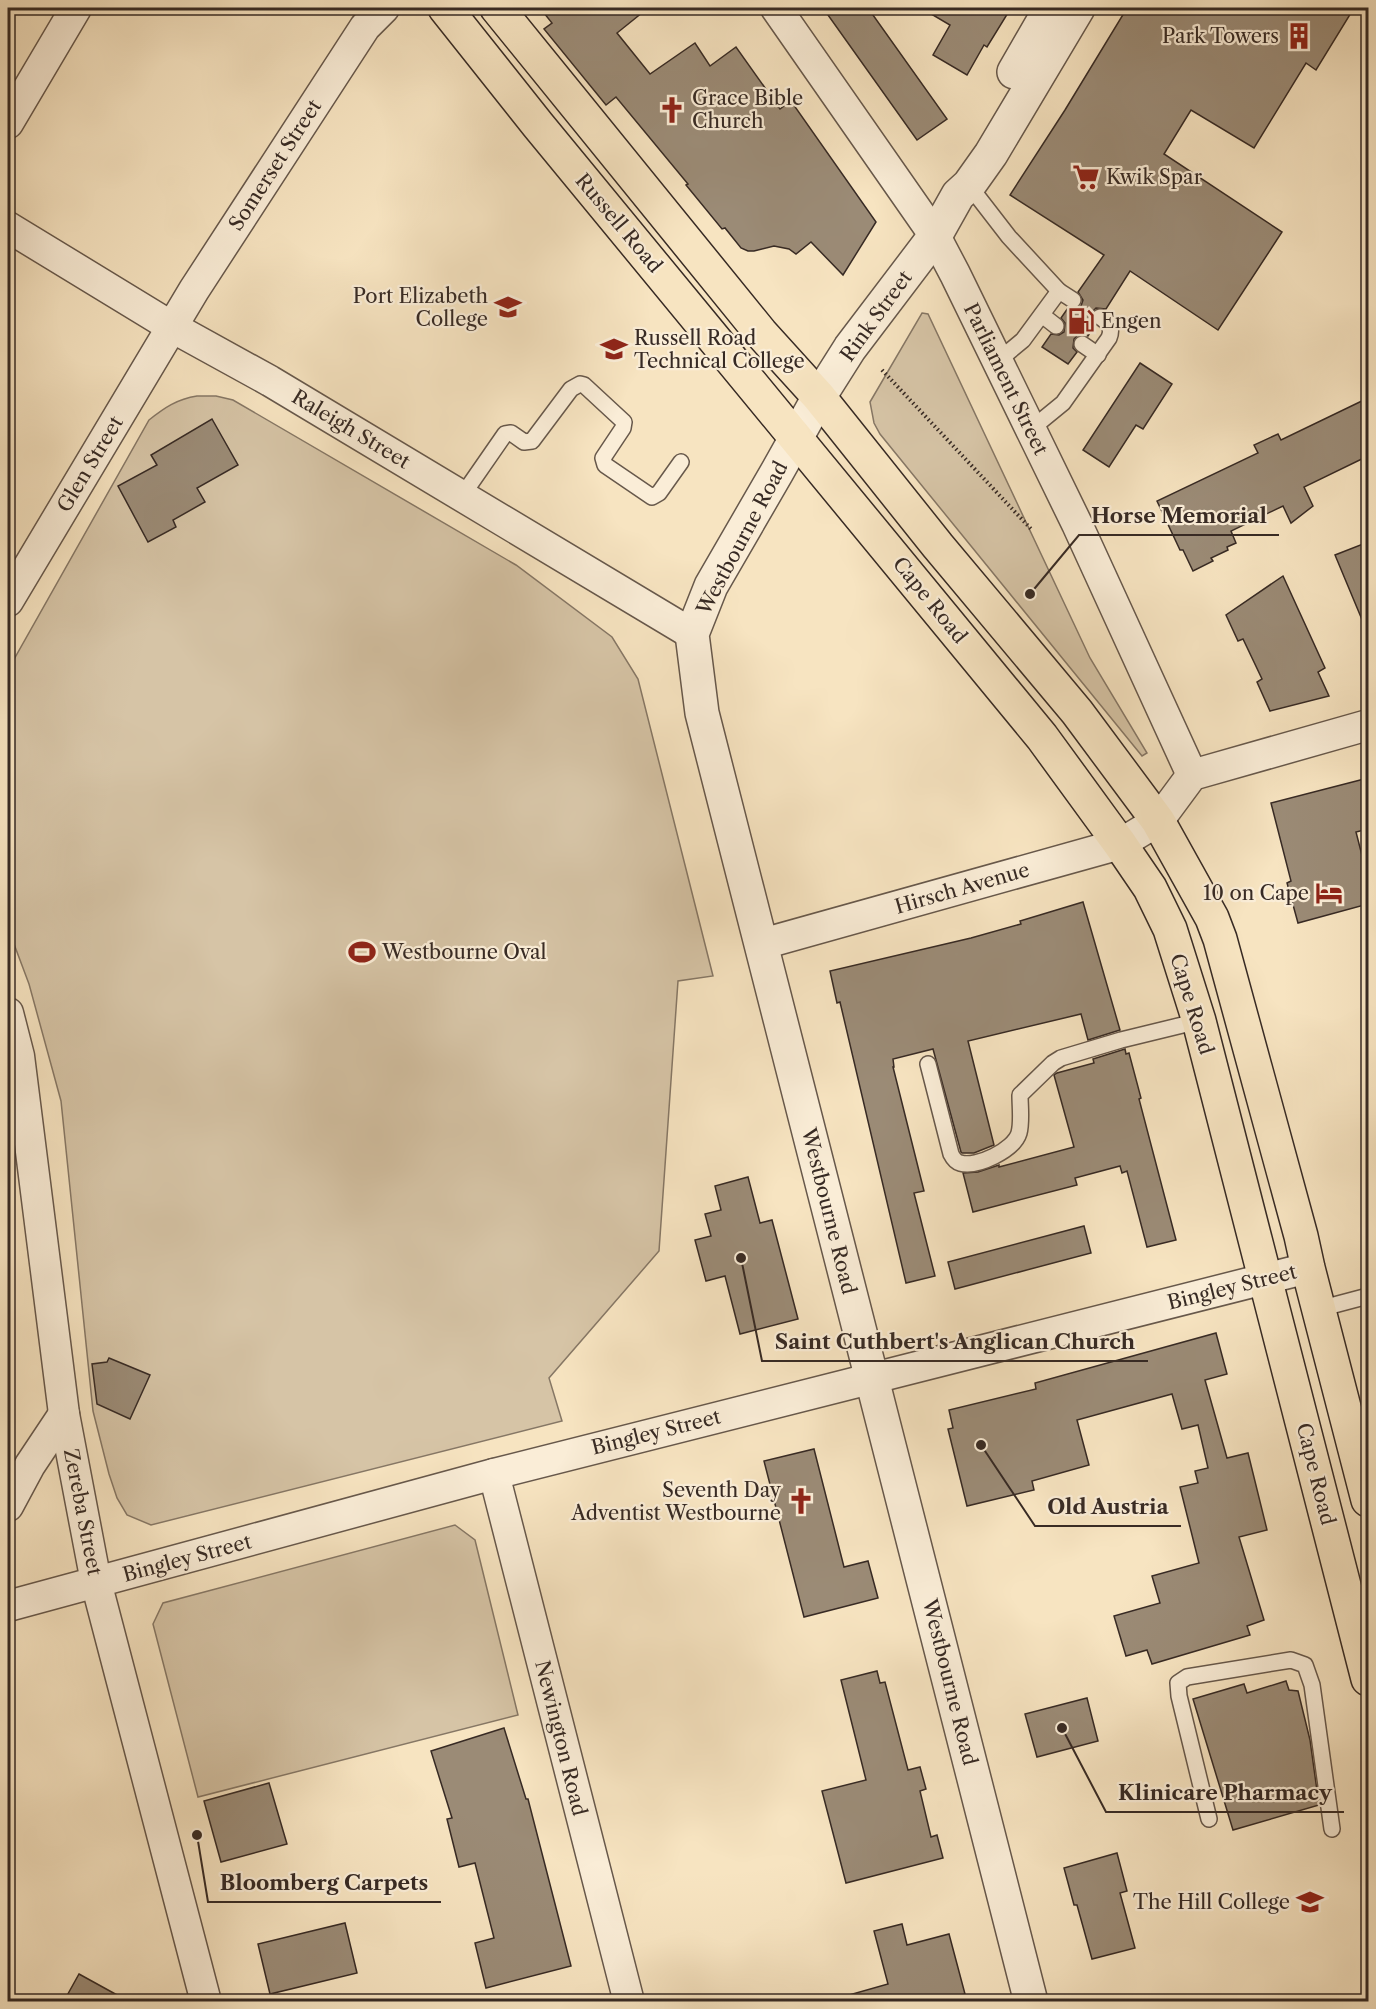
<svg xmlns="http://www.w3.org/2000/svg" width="1376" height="2009" viewBox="0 0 1376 2009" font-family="'Libre Caslon Text',serif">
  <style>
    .green { fill: #d6c4a6; stroke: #867765; stroke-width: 1.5 }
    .building { fill: #9b8b76; stroke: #372a24; stroke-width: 1.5 }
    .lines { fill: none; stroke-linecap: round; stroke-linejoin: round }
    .service-casing { stroke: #67584b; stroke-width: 18 }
    .minor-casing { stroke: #67584b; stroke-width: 33 }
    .tertiary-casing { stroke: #67584b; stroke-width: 36 }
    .primary-casing { stroke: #372a24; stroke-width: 36 }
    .path { stroke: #372a24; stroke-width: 4; stroke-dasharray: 1.5 3; stroke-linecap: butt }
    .service { stroke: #faedd7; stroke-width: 15 }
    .minor { stroke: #faedd7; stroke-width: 30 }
    .tertiary { stroke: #faedd7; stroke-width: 33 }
    .primary { stroke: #f7e4c1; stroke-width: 33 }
    .labels { text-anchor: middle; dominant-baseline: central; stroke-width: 4.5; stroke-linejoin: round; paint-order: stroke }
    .poi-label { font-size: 20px; fill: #372a24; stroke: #faedd7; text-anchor: end }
    .street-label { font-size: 20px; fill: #372a24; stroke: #faedd7 }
    .leader { fill: none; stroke: #372a24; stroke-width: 2 }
    .callout-dot { fill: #372a24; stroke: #faedd7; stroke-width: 2 }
    .callout-label { font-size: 21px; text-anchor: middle; font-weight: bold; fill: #372a24; stroke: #faedd7; stroke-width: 4.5; stroke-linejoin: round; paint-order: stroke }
  </style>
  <rect width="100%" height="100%" fill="#f7e4c1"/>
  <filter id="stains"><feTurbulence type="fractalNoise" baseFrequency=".00333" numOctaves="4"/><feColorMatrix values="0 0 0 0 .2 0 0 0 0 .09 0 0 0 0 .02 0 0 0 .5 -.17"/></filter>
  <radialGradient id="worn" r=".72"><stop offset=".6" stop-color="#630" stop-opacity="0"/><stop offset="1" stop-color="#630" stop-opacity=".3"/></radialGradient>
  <g class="green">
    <path d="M922,313L928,314L1090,658L1147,753L1142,756L923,487L880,434L874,423L870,402Z"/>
    <path d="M197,396H216L233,400L516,565L612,637L638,679L713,976L678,981L659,1251L549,1378L562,1421L151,1525L127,1515L117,1498L109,1474L93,1411L61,1101L29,984L8,928V670L149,420C164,408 177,399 197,396Z"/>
    <path d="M455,1525L475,1540L518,1715L198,1797L153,1624L163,1603Z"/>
  </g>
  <g class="building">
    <path d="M540,8H648L617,33L650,74L695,43L710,66L736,47L780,109L791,101L876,222L843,275L811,242L796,254L789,249L774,246L754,251H748L741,248L725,228L722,229L686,185L688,184L616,97L606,105L544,29L552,23Z"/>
    <path d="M823,8H868L947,119L917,140Z"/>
    <path d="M921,8H1011L987,47L984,45L967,75L933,55L950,25Z"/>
    <path d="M1127,8H1354L1316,70L1306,63L1254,148L1191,110L1164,154L1282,232L1218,330L1130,271L1106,309L1096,308L1092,312L1091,321L1095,325L1088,336L1078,335L1074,339L1073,348L1077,352L1068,364L1042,347L1051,334L1059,335L1064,332L1065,323L1061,318L1068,308L1073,310L1081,306L1083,300L1078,292L1104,255L1010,195L1065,110Z"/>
    <path d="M1140,363L1172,384L1143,429L1136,425L1109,467L1083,450Z"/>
    <path d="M1368,398V456L1304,487L1313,506L1291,523L1283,506L1231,531L1236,543L1227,547L1228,550L1211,558L1213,561L1193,571L1183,550H1180L1157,501L1258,453L1254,445L1278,434L1281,440Z"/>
    <path d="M212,419L238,465L197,488L205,502L173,520L176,527L148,542L118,486L157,465L151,455Z"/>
    <path d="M1368,542V634L1335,555Z"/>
    <path d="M1283,576L1325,668L1318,672L1329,696L1270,711L1257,682L1262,679L1243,639L1238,641L1226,615Z"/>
    <path d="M1368,778V829L1356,832L1368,879V904L1298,923L1287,883L1291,881L1271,803Z"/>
    <path d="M1083,902L1120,1030L1088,1040L1081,1014L968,1041L994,1145L974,1153H962L961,1152L933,1049L893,1059L894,1067H893L924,1191L914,1193L935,1276L906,1283L840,1002L837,1003L830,971L971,938L1021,924L1020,921Z"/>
    <path d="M1125,1049L1126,1054L1129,1053L1141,1098L1139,1099L1176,1240L1147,1247L1127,1171L1122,1173L1120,1166L1075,1178L1077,1185L973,1212L963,1173L978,1172L999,1165V1167L1074,1147L1054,1075L1057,1073L1094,1063L1093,1059Z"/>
    <path d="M748,1177L760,1223L772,1220L798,1319L740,1334L725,1276L706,1281L695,1240L711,1236L705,1214L721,1210L715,1186Z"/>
    <path d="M1084,1226L1091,1253L955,1289L948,1262Z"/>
    <path d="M1216,1333L1227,1374L1205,1380L1227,1458L1248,1453L1267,1530L1239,1537L1264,1620L1247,1626L1250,1635L1152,1664L1147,1650L1126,1656L1114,1616L1160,1603L1152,1576L1199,1563L1180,1487L1198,1483L1195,1471L1208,1468L1198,1425L1182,1429L1172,1394L1077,1420L1089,1465L1032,1481L1034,1490L967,1506L948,1429L953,1428L949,1410L1036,1389L1035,1383Z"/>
    <path d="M109,1358L150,1375L130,1419L97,1404L92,1364L107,1362Z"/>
    <path d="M814,1449L844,1567L868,1561L878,1598L804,1617L764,1461Z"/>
    <path d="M877,1671L880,1683L885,1682L908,1770L920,1767L926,1789L920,1791L931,1837L937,1835L943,1858L846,1883L822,1791L866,1780L841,1680Z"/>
    <path d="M1286,1681L1289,1690L1298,1691L1310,1740L1319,1805L1233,1830L1193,1699L1244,1684L1247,1693Z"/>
    <path d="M1087,1698L1098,1741L1037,1757L1025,1714Z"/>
    <path d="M504,1728L526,1799H528L571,1966L486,1988L475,1943L494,1938L475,1863L459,1867L447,1819L452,1818L431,1751Z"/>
    <path d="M269,1783L287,1844L221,1862L204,1801Z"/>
    <path d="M1117,1853L1127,1891L1120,1893L1135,1948L1092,1959L1077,1905H1074L1064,1868Z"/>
    <path d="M345,1923L357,1973L270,1994L258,1944Z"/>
    <path d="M902,1924L907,1945L949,1934L965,1994L937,2001H850L849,1995L888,1984L874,1931Z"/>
    <path d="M79,1974L128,2001H64Z"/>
  </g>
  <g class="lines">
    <defs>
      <g id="service">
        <path d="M968,184L1009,237L1059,291"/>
        <path d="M1042,315L1056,326"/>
        <path d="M1082,344L1098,355"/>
        <path d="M999,360L1023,340L1059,291L1073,300"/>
        <path d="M1030,430L1063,403L1109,338C1113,328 1109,323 1100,317"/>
        <path d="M462,496L505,434L511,433L524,442L532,441L571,389L580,384L584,385L624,422L623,428L603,458L605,465L652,497L659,493L681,462"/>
        <path d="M928,1064L951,1154C953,1158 956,1162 960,1163C977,1168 1014,1150 1019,1133C1022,1122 1020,1107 1020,1095L1053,1063L1061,1058L1121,1040L1199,1021"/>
        <path d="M1319,1309L1368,1296"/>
        <path d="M1209,1819L1179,1696L1178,1683L1187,1677L1291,1660L1305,1665L1312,1685L1332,1829"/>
      </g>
      <g id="minor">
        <path d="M776,8L935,236L955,274L1077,524L1192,775"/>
        <path d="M8,123L76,8"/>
        <path d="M8,227L172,327L270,381L692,634"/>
        <path d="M8,601L194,290L365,27L384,8"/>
        <path d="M762,944L1120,844L1158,821L1192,775L1368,725"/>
        <path d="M8,1013L19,1056L64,1414L96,1582L206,2002"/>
        <path d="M494,1474L629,2002"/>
        <path d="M8,1506L30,1465L64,1414"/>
        <path d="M8,1606L494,1474L1308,1268"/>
      </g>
      <g id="tertiary">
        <path d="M1014,72L1051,8"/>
        <path d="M1031,2002L702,713L692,634L711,586L777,472L819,397L850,348L935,236L958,195L969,185L991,154L1078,8"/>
      </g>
      <g id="primary">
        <path d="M445,8L538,125L1042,737L1120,844L1150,888L1170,929L1199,1021L1368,1679"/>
        <path d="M497,8L761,333L819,397L938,546L1077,712L1158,821L1212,918L1220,939L1301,1236L1308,1268L1368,1500"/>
      </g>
    </defs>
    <use href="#service" class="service-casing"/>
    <use href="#minor" class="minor-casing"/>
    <use href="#tertiary" class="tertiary-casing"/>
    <use href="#primary" class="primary-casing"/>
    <path class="path" d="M882,370L1032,530"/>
    <use href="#service" class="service"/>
    <use href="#minor" class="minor"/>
    <use href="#tertiary" class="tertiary"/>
    <use href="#primary" class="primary"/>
  </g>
  <defs>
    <symbol id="building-bare" viewBox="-9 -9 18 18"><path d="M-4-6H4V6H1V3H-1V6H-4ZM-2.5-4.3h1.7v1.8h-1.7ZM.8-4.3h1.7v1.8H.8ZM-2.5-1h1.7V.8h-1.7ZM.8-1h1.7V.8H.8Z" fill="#8f2418" stroke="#faedd7" stroke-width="2.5" paint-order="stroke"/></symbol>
    <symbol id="church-bare" viewBox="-9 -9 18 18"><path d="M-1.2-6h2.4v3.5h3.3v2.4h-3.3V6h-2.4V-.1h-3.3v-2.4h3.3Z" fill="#8f2418" stroke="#faedd7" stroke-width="2.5" paint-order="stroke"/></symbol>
    <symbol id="supermarket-bare" viewBox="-9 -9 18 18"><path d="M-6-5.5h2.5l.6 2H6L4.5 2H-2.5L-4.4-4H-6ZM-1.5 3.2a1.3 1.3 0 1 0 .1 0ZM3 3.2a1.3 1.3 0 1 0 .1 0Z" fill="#8f2418" stroke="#faedd7" stroke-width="2.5" paint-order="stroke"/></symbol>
    <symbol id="university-bare" viewBox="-9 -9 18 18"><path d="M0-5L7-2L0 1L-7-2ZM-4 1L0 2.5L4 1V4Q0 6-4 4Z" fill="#8f2418" stroke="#faedd7" stroke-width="2.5" paint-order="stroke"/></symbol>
    <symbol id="fuel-bare" viewBox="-9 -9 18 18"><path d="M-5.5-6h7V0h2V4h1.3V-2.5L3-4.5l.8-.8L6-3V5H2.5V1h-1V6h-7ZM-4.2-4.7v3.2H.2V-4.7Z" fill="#8f2418" stroke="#faedd7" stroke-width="2.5" paint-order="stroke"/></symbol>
    <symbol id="hotel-bare" viewBox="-9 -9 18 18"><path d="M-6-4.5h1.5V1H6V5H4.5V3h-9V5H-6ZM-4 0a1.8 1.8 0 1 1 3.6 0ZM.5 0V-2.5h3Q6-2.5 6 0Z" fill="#8f2418" stroke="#faedd7" stroke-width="2.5" paint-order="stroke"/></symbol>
    <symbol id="stadium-bare" viewBox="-9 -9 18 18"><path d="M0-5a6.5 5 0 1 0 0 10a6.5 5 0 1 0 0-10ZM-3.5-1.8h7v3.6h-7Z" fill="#8f2418" stroke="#faedd7" stroke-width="2.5" paint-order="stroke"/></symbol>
    <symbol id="school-bare" viewBox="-9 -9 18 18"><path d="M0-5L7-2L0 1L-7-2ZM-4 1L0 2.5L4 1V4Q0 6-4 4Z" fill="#8f2418" stroke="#faedd7" stroke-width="2.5" paint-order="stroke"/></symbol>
  </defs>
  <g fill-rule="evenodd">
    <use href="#building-bare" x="1280" y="17" width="38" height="38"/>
    <use href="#church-bare" x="653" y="91" width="38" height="38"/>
    <use href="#supermarket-bare" x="1067" y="158" width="38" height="38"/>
    <use href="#university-bare" x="489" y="288" width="38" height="38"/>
    <use href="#fuel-bare" x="1062" y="302" width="38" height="38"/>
    <use href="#university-bare" x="595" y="330" width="38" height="38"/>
    <use href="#hotel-bare" x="1310" y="874" width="38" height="38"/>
    <use href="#stadium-bare" x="343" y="933" width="38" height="38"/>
    <use href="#church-bare" x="782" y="1482" width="38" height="38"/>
    <use href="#school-bare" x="1291" y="1883" width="38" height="38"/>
  </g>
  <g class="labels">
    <g class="poi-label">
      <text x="1279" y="36">Park Towers</text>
      <text x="692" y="98" text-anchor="start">Grace Bible<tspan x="692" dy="23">Church</tspan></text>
      <text x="1106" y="177" text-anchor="start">Kwik Spar</text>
      <text x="488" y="296">Port Elizabeth<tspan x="488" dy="23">College</tspan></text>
      <text x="1101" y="321" text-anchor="start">Engen</text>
      <text x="634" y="338" text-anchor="start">Russell Road<tspan x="634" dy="23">Technical College</tspan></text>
      <text x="1309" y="893">10 on Cape</text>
      <text x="382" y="952" text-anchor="start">Westbourne Oval</text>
      <text x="781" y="1490">Seventh Day<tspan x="781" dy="23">Adventist Westbourne</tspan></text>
      <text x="1290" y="1902">The Hill College</text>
    </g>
    <g class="street-label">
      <text transform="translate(275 165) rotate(-57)">Somerset Street</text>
      <text transform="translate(619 223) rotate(50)">Russell Road</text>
      <text transform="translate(876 316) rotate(-54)">Rink Street</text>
      <text transform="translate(1006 379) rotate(64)">Parliament Street</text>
      <text transform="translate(351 429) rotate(31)">Raleigh Street</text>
      <text transform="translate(90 464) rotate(-59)">Glen Street</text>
      <text transform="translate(742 538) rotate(-62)">Westbourne Road</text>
      <text transform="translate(930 600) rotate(51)">Cape Road</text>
      <text transform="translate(962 888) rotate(-16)">Hirsch Avenue</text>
      <text transform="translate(1192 1004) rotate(73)">Cape Road</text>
      <text transform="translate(829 1211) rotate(76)">Westbourne Road</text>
      <text transform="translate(1232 1287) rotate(-14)">Bingley Street</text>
      <text transform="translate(656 1432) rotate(-14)">Bingley Street</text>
      <text transform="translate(1316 1474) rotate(76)">Cape Road</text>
      <text transform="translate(83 1512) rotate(79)">Zereba Street</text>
      <text transform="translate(187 1558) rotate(-15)">Bingley Street</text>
      <text transform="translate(950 1682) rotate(76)">Westbourne Road</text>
      <text transform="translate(561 1738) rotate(76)">Newington Road</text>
    </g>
  </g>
  <path class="leader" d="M1030 594L1079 535H1279M741 1258L762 1361H1148M981 1445L1035 1526H1181M1062 1728L1106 1812H1344M197 1835L208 1902H441"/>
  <g class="callout-dot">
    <circle cx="1030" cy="594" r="6"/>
    <circle cx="741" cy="1258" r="6"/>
    <circle cx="981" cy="1445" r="6"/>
    <circle cx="1062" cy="1728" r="6"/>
    <circle cx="197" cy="1835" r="6"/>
  </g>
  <g class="callout-label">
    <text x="1179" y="523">Horse Memorial</text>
    <text x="955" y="1349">Saint Cuthbert's Anglican Church</text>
    <text x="1108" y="1514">Old Austria</text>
    <text x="1225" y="1800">Klinicare Pharmacy</text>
    <text x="324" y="1890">Bloomberg Carpets</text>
  </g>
  <rect width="1376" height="2009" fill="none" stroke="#f7e4c1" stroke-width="30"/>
  <rect x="9" y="9" width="1358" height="1991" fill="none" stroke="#372a24" stroke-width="3"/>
  <rect x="15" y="15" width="1346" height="1979" fill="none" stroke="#372a24" stroke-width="1.5"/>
  <rect width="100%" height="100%" filter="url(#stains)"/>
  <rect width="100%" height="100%" fill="url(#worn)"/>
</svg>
